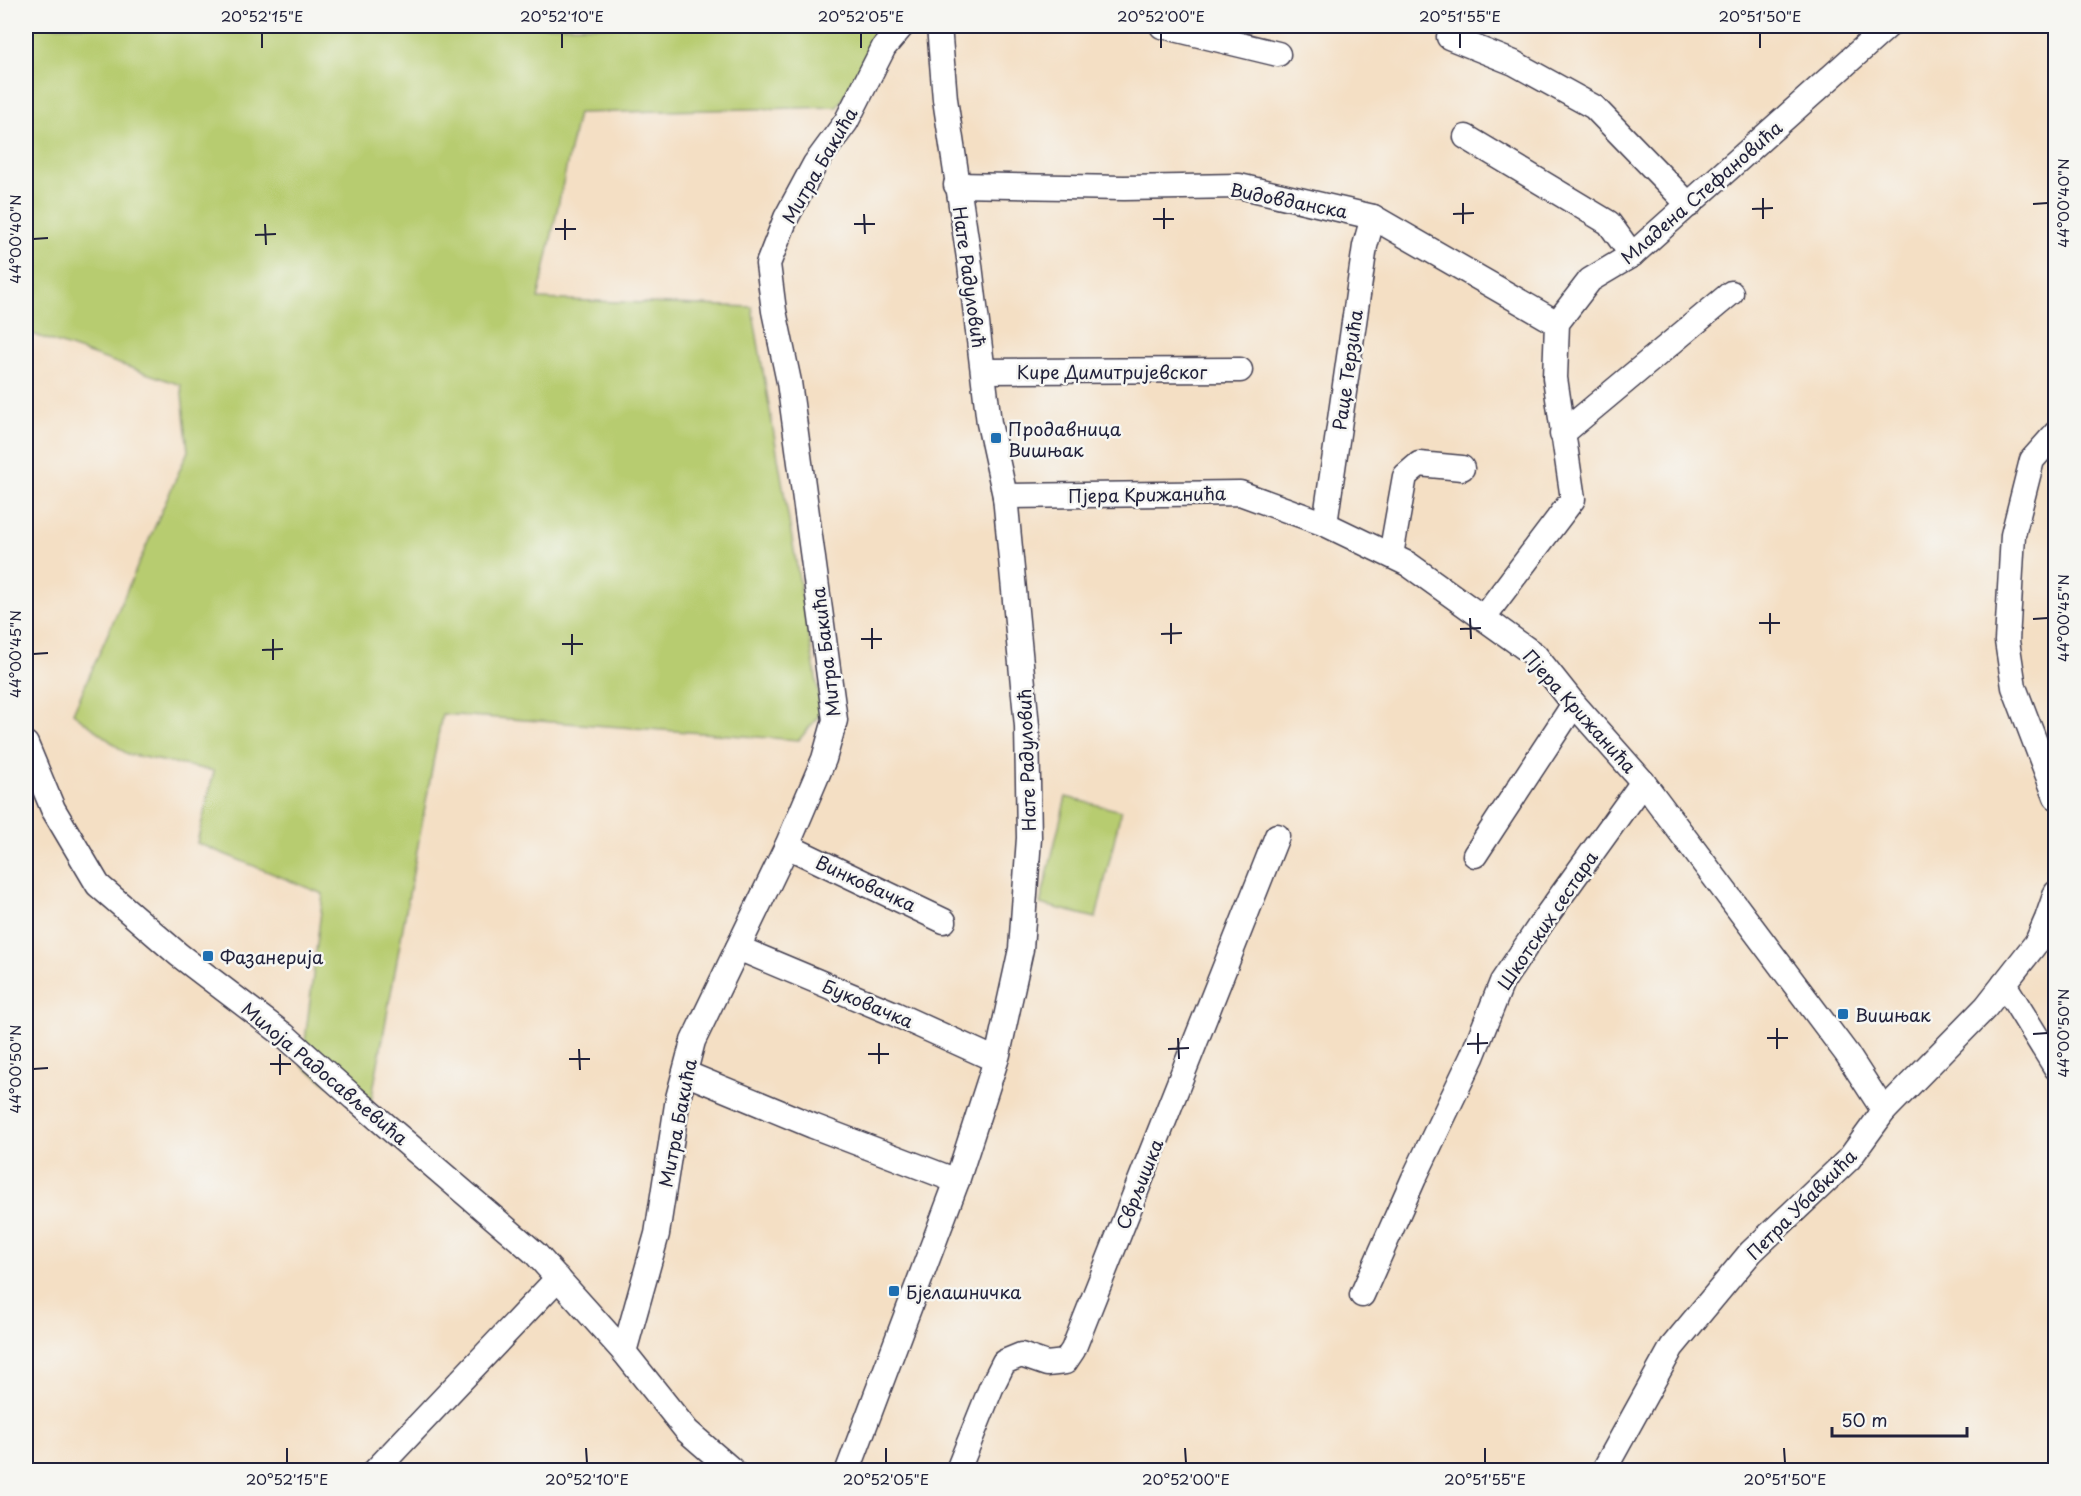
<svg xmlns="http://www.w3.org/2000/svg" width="2081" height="1496" viewBox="0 0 2081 1496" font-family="'Playpen Sans',sans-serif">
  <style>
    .green { fill: #b7cc70; stroke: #6c7756; stroke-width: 1.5 }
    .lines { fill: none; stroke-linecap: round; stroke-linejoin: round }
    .minor-casing { stroke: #423e50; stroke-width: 27 }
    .minor { stroke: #fff; stroke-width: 24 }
    .ticks { fill: none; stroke: #22223b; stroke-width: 2 }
    .poi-dot { fill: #1f6fb2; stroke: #f6f6f2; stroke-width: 2 }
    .labels { text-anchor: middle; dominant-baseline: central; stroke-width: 5; stroke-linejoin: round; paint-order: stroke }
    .street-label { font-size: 18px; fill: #22223b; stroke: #f6f6f2 }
    .poi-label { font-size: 18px; fill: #22223b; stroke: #f6f6f2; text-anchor: start }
    .neatline { fill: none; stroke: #22223b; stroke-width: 2 }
    .ticks-label { font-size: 15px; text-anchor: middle; fill: #22223b }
  </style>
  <rect width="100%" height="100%" fill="#f6f6f2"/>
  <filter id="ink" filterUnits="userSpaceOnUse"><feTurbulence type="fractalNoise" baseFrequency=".0167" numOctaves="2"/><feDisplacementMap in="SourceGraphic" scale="12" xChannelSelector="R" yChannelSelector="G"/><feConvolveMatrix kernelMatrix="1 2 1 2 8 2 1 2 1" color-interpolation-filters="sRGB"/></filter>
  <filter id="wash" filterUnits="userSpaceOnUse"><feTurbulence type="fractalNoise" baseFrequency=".008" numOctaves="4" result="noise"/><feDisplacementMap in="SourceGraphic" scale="24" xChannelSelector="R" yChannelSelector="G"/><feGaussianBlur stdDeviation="1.35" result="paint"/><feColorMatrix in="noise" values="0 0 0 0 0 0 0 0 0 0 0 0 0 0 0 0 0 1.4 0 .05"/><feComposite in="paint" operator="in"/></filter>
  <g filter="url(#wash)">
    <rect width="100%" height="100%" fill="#f4dfc4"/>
    <g class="green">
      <path d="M26,26H893L837,107L578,113L538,299L752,307L822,712L799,740L442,714L369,1113L302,1066L323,894L197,843L214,771L127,754L73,713L188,451L181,385L26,332Z"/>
      <path d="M1066,797L1121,811L1096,918L1040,904Z"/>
    </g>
  </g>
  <g filter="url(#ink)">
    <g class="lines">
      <defs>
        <g id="minor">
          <path d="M1162,26L1278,54"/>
          <path d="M1449,37L1514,63L1594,107L1689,205"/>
          <path d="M1466,137L1609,223L1632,255"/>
          <path d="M956,185L1124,188L1239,186L1373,217L1557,323"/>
          <path d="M984,371L1240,370"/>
          <path d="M2056,433L2032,460L2013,535L2007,641L2014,687L2056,797"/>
          <path d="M1562,434L1731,293"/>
          <path d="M1005,496L1240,493L1325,524L1408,564L1535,655L1574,704L1643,782L1847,1054L1884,1111"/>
          <path d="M1325,524L1365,246L1373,217"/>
          <path d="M1391,555L1405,476L1419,464L1462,468"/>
          <path d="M1483,618L1573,499L1555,378L1557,323L1590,280L1632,255L1888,26"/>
          <path d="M26,744L53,809L98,885L179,955L284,1035L354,1098L536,1254L624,1352L687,1431L732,1470"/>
          <path d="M787,846L944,921"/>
          <path d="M1475,855L1574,704"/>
          <path d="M738,948L895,1014L996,1060"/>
          <path d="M2004,984L2056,1068"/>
          <path d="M685,1073L813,1126L957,1181"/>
          <path d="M1362,1295L1414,1178L1472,1057L1502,982L1545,918L1643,782"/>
          <path d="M624,1352L657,1234L678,1098L693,1041L787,846L824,759L835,720L789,382L774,311L768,264L786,218L815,164L846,122L884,47L902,26"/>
          <path d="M376,1470L558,1278"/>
          <path d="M848,1470L957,1181L998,1054L1021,949L1029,838L1027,726L1005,496L989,423L970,265L945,99L939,26"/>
          <path d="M958,1470L991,1388L1004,1362L1021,1355L1047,1364L1065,1362L1073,1350L1277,836"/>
          <path d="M1604,1470L1672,1347L1751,1252L1849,1159L1884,1111L1986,1007L2037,942L2047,919L2056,893"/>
        </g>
      </defs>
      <use href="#minor" class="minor-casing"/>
      <use href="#minor" class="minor"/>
    </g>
  </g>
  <path class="ticks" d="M262,33V48M562,33V48M861,33V48M1161,33V48M1460,33V48M1760,33V48M1763,198V219M1463,203V224M2033,204L2048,203M1164,208V229M1752,209L1773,208M864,214L865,234M1453,214L1474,213M565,219V240M1153,219H1174M265,224L266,245M854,224H875M555,229H576M255,235L276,234M33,239L48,238M1770,613V634M1470,618L1471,639M2033,619L2048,618M1171,623V644M1759,623H1780M872,628V649M1460,629L1481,628M572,634V655M1161,634L1182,633M273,639V660M861,639H882M562,644H583M262,650L283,649M33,654L48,653M1777,1028V1049M1478,1033V1054M2033,1034L2048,1033M1178,1038L1179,1059M1767,1038H1788M879,1043V1064M1467,1044L1488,1043M579,1049L580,1070M1168,1049L1189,1048M280,1054V1075M868,1054H889M569,1059H590M270,1064H291M33,1069L48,1068M287,1448V1463M586,1448L587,1463M886,1448V1463M1185,1448L1186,1463M1485,1448V1463M1784,1448L1785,1463"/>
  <g class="poi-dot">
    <rect x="990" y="432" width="12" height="12" rx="3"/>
    <rect x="202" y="950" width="12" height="12" rx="3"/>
    <rect x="1837" y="1008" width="12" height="12" rx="3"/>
    <rect x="888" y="1285" width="12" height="12" rx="3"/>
  </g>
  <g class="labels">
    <g class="street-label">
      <text transform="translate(819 165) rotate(-60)">Митра Бакића</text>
      <text transform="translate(1701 192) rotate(-41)">Младена Стефановића</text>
      <text transform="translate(1289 200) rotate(11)">Видовданска</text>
      <text transform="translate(970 277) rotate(82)">Нате Радуловић</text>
      <text transform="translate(1347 370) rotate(-82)">Раце Терзића</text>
      <text x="1112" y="371">Кире Димитријевског</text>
      <text transform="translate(1147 494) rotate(-1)">Пјера Крижанића</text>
      <text transform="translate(825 652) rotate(-97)">Митра Бакића</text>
      <text transform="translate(1580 711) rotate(48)">Пјера Крижанића</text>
      <text transform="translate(1026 760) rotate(-92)">Нате Радуловић</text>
      <text transform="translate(866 883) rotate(25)">Винковачка</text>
      <text transform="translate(1547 920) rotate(-56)">Шкотских сестара</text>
      <text transform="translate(868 1003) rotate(23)">Буковачка</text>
      <text transform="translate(325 1073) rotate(40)">Милоја Радосављевића</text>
      <text transform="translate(677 1123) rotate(-79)">Митра Бакића</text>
      <text transform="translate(1139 1184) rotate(-68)">Сврљишка</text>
      <text transform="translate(1801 1204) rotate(-45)">Петра Убавкића</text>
    </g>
    <g class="poi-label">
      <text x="1008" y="428">Продавница<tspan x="1008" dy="21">Вишњак</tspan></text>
      <text x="220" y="956">Фазанерија</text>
      <text x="1855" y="1014">Вишњак</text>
      <text x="906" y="1291">Бјелашничка</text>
    </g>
  </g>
  <rect width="2081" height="1496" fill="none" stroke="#f6f6f2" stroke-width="66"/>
  <path d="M1832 1427v9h135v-9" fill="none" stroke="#22223b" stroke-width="3"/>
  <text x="1841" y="1427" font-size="18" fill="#22223b" stroke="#f6f6f2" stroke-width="4.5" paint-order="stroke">50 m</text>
  <rect x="33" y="33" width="2015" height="1430" class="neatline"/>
  <g class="ticks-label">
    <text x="262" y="22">20°52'15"E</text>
    <text x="562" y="22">20°52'10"E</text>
    <text x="861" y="22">20°52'05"E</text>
    <text x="1161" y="22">20°52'00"E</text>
    <text x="1460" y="22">20°51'55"E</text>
    <text x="1760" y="22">20°51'50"E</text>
    <text transform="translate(2064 203) rotate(-90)" y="5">44°00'40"N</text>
    <text transform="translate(16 239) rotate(-90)" y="5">44°00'40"N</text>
    <text transform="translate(2064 618) rotate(-90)" y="5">44°00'45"N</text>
    <text transform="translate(16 654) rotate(-90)" y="5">44°00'45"N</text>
    <text transform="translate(2064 1033) rotate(-90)" y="5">44°00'50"N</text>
    <text transform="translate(16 1069) rotate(-90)" y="5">44°00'50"N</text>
    <text x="287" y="1485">20°52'15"E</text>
    <text x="587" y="1485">20°52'10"E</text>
    <text x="886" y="1485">20°52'05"E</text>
    <text x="1186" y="1485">20°52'00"E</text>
    <text x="1485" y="1485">20°51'55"E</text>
    <text x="1785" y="1485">20°51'50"E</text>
  </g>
</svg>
